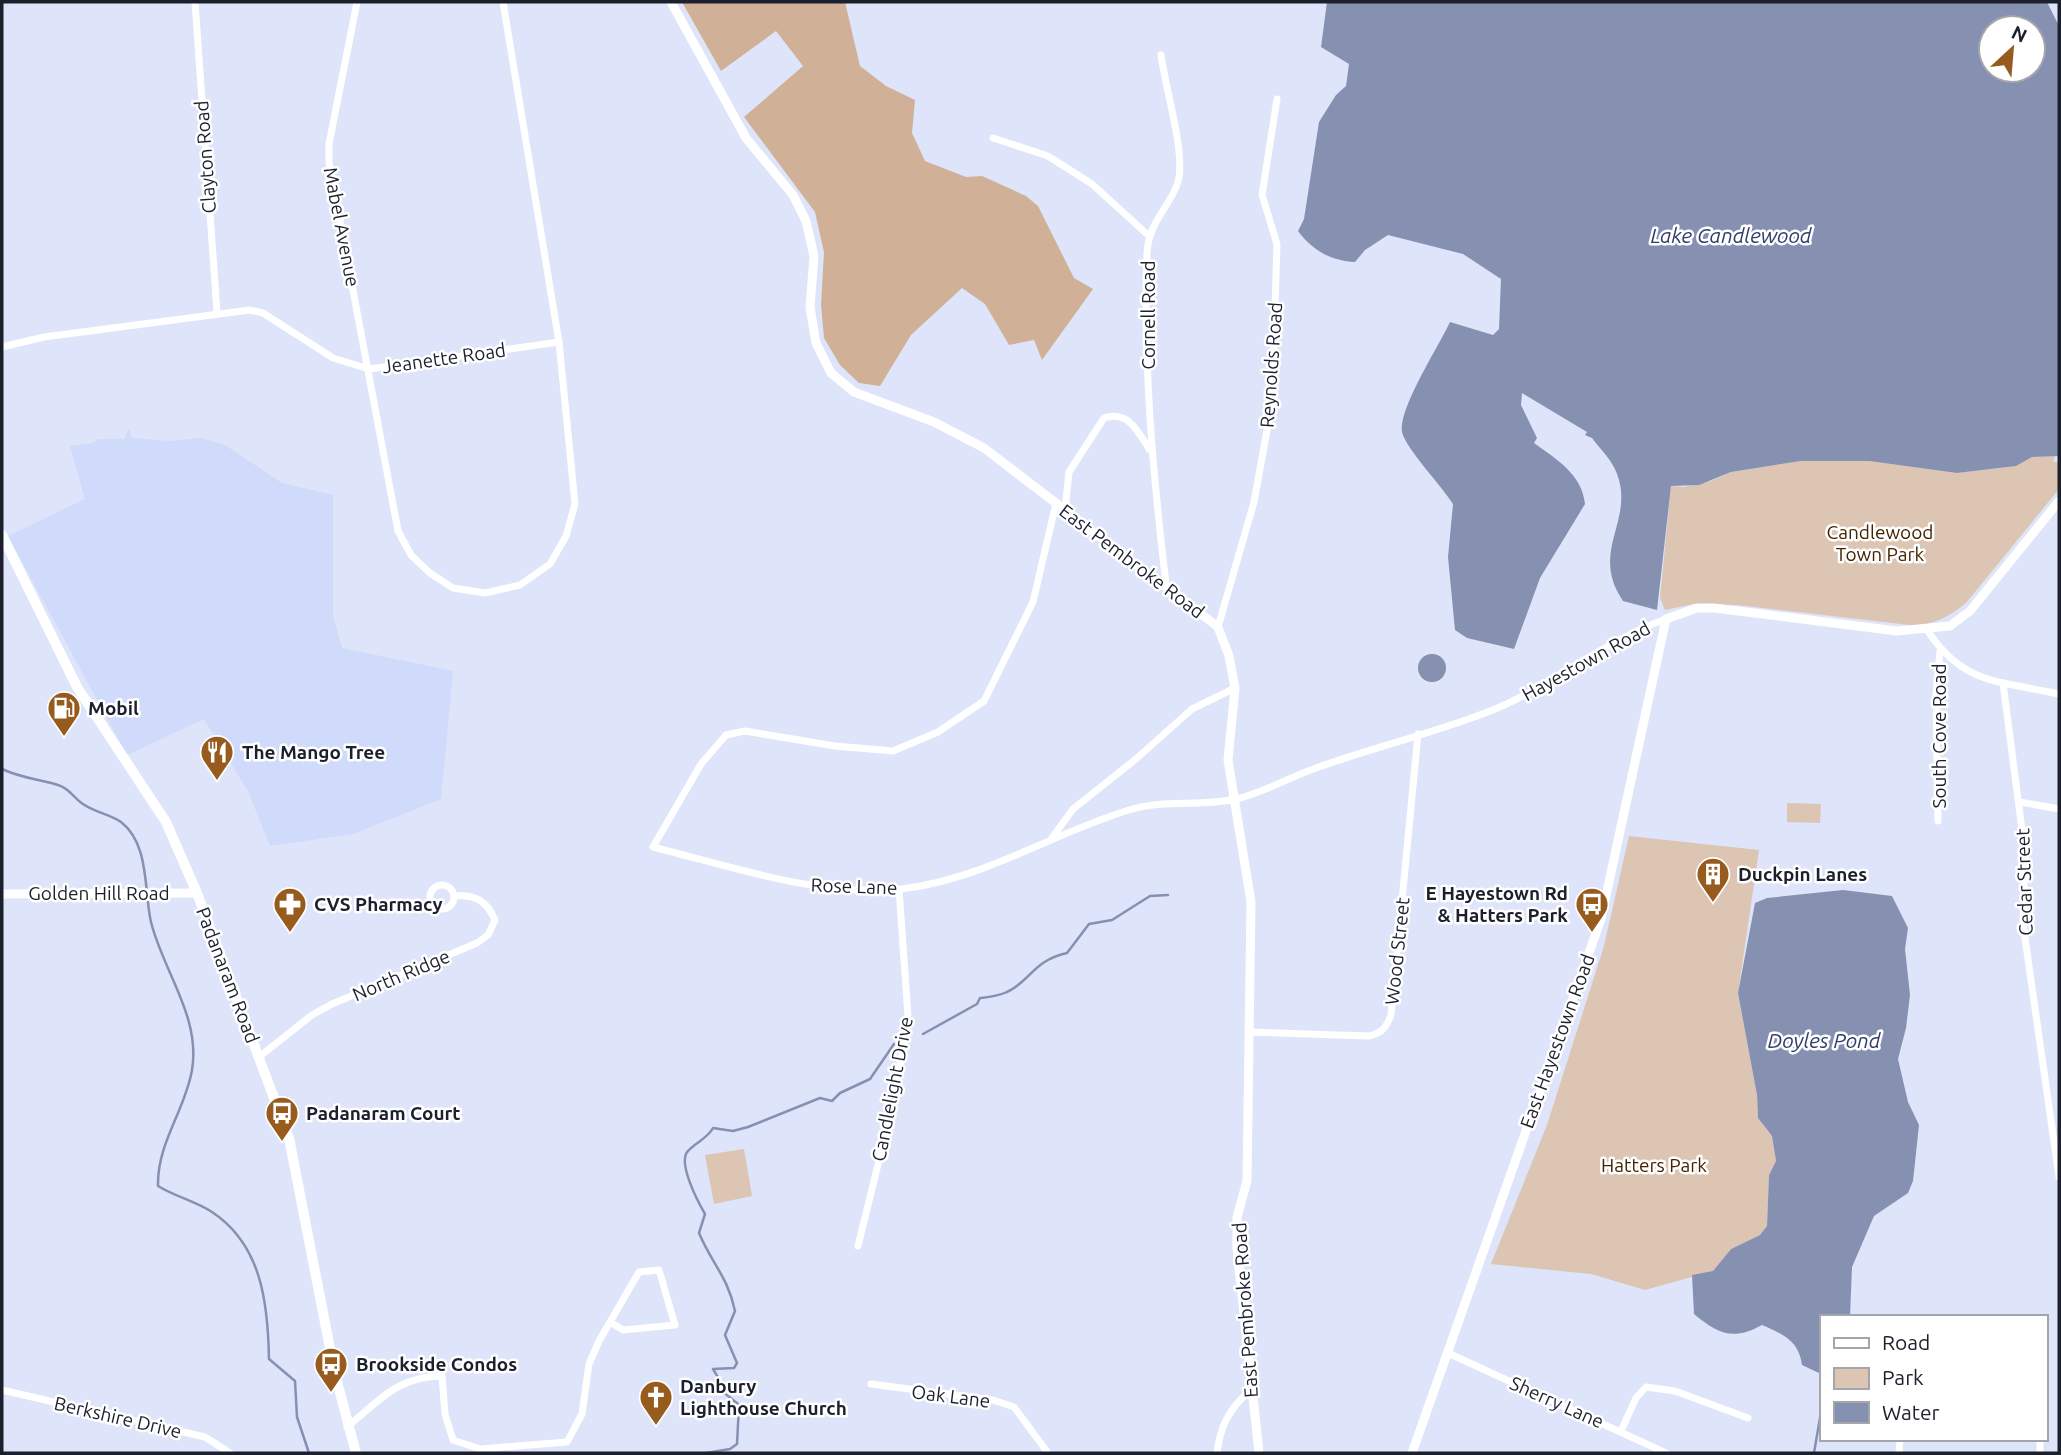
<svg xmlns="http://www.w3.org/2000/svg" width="2061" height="1455" viewBox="0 0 2061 1455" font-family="Ubuntu,sans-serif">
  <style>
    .built { fill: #d0dafa }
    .green { fill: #dcc5b3 }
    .forest { fill: #d0b197 }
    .water { fill: #8690b1; fill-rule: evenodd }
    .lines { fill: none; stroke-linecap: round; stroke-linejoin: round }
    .stream { stroke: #8690b1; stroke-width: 2.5 }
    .minor { stroke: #fff; stroke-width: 7 }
    .tertiary { stroke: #fff; stroke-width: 9 }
    .secondary { stroke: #fff; stroke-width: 10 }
    .labels { text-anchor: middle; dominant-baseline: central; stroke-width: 5; stroke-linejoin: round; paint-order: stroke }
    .street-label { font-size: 19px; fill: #1c202c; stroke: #fff }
    .park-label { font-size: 19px; fill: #422302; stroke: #fff }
    .poi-label { font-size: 19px; font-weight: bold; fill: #1c202c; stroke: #fff; text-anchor: start }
    .water-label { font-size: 21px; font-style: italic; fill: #313c6b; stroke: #fff }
  </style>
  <rect width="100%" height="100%" fill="#dee4f9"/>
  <path class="built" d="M129,429L132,438L170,441L201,438L225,445L282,483L333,495V615L342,648L453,671L441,799L353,834L270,846L248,791L204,719L127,755L8,536L85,499L70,446L93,443L98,439H124Z"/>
  <g class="green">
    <path d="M2055,456L2053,462H2059V489L1966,603C1950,616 1938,622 1918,626L1737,605L1693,604L1665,610L1660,598L1671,486L1684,487L1711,481L1731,472L1801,461H1869L1957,473L2016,466L2032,457Z"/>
    <path d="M1787,803L1821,804L1820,823L1787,822Z"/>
    <path d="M1629,836L1759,850L1738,993L1757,1095L1758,1118L1772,1136L1776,1161L1769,1175L1767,1226L1760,1235L1731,1249L1713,1271L1645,1290L1591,1274L1491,1264L1547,1125L1604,946Z"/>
    <path d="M744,1149L752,1196L714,1204L705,1155Z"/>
  </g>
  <path class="forest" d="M682,2H845L860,66L886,86L915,100L912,133L925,161L966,177L982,176L1026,196L1038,206L1074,278L1093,289L1042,360L1034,340L1009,345L985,304L962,288L911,335L880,386L859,383L840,365L824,338L821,305L824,252L815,212L744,117L803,66L776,31L721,71Z"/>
  <g class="water">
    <path d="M1327,2H2047L2059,26V456L2032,457L2016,466L1957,473L1869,461H1801L1731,472L1699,485L1671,486L1657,610L1623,601C1589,551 1635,521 1617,474C1613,461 1600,449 1592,438L1585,435L1587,432L1522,393L1521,405L1537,438L1534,443C1556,459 1582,474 1585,504L1540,578L1514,649L1467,638L1455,630L1448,557L1453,504C1442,486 1406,449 1402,432C1398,409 1439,346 1450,322L1493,335L1499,329L1501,279L1463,254L1388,235L1365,250L1355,262C1331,261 1312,250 1298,231L1304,219L1319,122L1336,95L1346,86L1349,64L1321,47ZM2033,28V70H1991V28Z"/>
    <circle cx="1432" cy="668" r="14"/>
    <path d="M1843,890L1892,896L1908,928L1905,949L1910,995L1906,1028L1898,1059L1908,1102L1919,1125L1913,1181L1908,1193L1874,1216L1852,1267L1850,1317H1821V1374L1802,1365C1799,1341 1783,1334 1762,1325C1733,1341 1718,1334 1694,1314L1692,1275L1713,1271L1731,1249L1760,1235L1767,1226L1769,1175L1776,1161L1772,1136L1758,1118L1757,1095L1738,993L1755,903L1767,898Z"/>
  </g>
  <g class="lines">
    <g class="stream">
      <path d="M2,769C21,778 38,779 58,785C69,788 74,798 83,804C94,812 109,814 121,822C150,844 144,893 151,922C163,971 201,1017 192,1070C185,1111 157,1143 158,1186C176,1197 195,1201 212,1212C262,1245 268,1304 269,1359L295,1381L297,1417L309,1453"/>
      <path d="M923,1034L977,1004L980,998C989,997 999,996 1007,992C1031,981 1032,961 1067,953L1089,924L1112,920L1150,896L1168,895"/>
      <path d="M706,1453L730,1449L737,1444L739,1405L721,1390L715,1380L719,1379L713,1369L734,1368L737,1363L725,1335L735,1311C728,1277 712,1264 699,1233L705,1214C698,1202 677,1162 688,1151C696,1142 707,1139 713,1128L733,1131L748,1127L820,1098L832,1101L840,1093L870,1079L894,1044"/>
      <path d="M1814,1453L1821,1412"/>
    </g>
    <g class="minor">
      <path d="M195,2L217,312"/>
      <path d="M357,2L329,144V162L398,531L411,555L430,573L453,588L485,593L520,585L550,564L566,536L575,504L559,342L503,2"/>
      <path d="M1161,55C1165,87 1186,154 1178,182C1169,209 1148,222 1147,254C1143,365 1153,474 1166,584"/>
      <path d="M993,138L1048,156L1092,184L1148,235"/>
      <path d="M2,347L44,337L250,310L263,313L333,358L369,369L559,342"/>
      <path d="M1056,503L1033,602L984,701L938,732L893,751L835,746L745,731L726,735L701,764L653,847C733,867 818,897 901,889C982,880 1053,833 1129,810C1165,799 1201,807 1236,799C1263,793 1290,777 1316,768C1372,748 1430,734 1485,713C1549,689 1601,642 1666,619"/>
      <path d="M1065,510L1069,472L1104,418C1128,410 1138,431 1149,449"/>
      <path d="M1218,627L1254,502L1272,403L1277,244L1262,195L1277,99"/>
      <path d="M1927,630C1947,660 1968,676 2003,683L2025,853L2023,924L2059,1177"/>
      <path d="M2003,683L2059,694"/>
      <path d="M2020,802L2059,809"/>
      <path d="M1938,821L1936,694L1940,651"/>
      <path d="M1052,838L1073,809L1136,759L1192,709L1235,688"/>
      <circle cx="442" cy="897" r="12"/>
      <path d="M1249,1032L1369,1036C1382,1033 1386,1028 1391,1015L1418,734"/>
      <path d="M259,1057L312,1015L332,1004L477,943L488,935L495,920C487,901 475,894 455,896"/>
      <path d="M858,1246L895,1095L908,1016L899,889"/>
      <path d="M1448,1353L1666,1453"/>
      <path d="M871,1384L993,1400L1014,1407L1048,1453"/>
      <path d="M2,1390L205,1437L230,1453"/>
      <path d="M347,1427C379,1401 398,1376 442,1376L445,1414L453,1440L480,1449L567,1442L582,1414L589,1364L599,1341L639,1272L659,1270L675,1325L623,1330L610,1322"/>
      <path d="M1621,1431L1636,1398L1646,1387L1675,1391L1748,1418"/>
      <path d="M1217,1453C1220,1427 1229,1408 1250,1391"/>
      <path d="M1899,1453L1900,1439"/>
      <path d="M2040,1453V1439"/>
    </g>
    <g class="tertiary">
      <path d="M671,2L746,138L793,195L806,221L814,256L810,307L816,343L831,373L854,392L934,422L984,448L1218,627L1229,656L1235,688L1228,760L1251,902L1247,1181L1237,1217V1248L1259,1453"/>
      <path d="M2,894L197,893"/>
      <path d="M1412,1453L1601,919L1666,619L1697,608H1714L1897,631L1950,626L1970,611L2059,501"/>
    </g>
    <path class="secondary" d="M2,535L77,687L166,822L197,893L289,1138L335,1374L356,1453"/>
  </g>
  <defs>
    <symbol id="fuel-pin" viewBox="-11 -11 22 30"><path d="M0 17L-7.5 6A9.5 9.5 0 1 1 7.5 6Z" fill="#975b1e" stroke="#fff"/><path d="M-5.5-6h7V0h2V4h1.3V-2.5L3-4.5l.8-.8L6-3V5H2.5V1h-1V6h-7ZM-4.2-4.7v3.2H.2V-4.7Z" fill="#fff"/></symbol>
    <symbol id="restaurant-pin" viewBox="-11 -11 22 30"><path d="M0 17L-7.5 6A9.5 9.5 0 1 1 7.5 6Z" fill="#975b1e" stroke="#fff"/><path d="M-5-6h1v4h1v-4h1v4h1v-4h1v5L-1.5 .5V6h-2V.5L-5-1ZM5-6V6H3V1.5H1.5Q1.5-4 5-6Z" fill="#fff"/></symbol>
    <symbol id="building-pin" viewBox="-11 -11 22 30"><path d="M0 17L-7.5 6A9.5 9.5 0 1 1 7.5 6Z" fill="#975b1e" stroke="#fff"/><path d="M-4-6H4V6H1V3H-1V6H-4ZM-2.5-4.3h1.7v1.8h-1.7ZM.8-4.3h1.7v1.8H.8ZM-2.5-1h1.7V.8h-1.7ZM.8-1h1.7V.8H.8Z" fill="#fff"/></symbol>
    <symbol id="pharmacy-pin" viewBox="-11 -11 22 30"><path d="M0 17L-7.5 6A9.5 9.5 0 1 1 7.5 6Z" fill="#975b1e" stroke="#fff"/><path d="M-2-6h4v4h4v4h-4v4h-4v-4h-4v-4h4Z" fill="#fff"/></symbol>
    <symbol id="bus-pin" viewBox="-11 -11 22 30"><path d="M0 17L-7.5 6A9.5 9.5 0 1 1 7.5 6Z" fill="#975b1e" stroke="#fff"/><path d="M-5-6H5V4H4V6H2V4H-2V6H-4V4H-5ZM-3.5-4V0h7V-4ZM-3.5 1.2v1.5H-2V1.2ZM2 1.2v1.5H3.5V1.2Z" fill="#fff"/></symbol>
    <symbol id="church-pin" viewBox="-11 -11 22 30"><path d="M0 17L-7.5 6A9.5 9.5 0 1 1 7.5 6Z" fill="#975b1e" stroke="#fff"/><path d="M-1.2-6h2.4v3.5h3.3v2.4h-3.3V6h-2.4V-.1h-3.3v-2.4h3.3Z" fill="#fff"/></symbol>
  </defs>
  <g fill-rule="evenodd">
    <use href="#fuel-pin" x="45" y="689" width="38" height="52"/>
    <use href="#restaurant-pin" x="198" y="733" width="38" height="52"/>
    <use href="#building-pin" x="1694" y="855" width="38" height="52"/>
    <use href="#pharmacy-pin" x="271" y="885" width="38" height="52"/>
    <use href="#bus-pin" x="1573" y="885" width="38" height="52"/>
    <use href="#bus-pin" x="263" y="1094" width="38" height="52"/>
    <use href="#bus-pin" x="312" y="1345" width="38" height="52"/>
    <use href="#church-pin" x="637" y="1378" width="38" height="52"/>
  </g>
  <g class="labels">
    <g class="street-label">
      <text transform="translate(205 157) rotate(-94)">Clayton Road</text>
      <text transform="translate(342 227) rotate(79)">Mabel Avenue</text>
      <text transform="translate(1148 315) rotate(-90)">Cornell Road</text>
      <text transform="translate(444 358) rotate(-8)">Jeanette Road</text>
      <text transform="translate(1271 365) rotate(-86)">Reynolds Road</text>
      <text transform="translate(1132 561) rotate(37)">East Pembroke Road</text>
      <text transform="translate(1586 661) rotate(-29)">Hayestown Road</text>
      <text transform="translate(1939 736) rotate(-90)">South Cove Road</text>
      <text transform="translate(2024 882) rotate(-92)">Cedar Street</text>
      <text transform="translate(854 886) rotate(2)">Rose Lane</text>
      <text x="99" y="893">Golden Hill Road</text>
      <text transform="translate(1397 951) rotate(-84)">Wood Street</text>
      <text transform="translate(228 975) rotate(69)">Padanaram Road</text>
      <text transform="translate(401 975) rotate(-23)">North Ridge</text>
      <text transform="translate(1557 1041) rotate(-70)">East Hayestown Road</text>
      <text transform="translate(892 1089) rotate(-79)">Candlelight Drive</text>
      <text transform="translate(1245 1310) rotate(-94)">East Pembroke Road</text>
      <text transform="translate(951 1396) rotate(7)">Oak Lane</text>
      <text transform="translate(1557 1402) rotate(24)">Sherry Lane</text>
      <text transform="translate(118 1417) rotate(13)">Berkshire Drive</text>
    </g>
    <g class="park-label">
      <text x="1880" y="532">Candlewood<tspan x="1880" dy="22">Town Park</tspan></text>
      <text x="1654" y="1165">Hatters Park</text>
    </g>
    <g class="poi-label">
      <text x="88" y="708">Mobil</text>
      <text x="242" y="752">The Mango Tree</text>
      <text x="1738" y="874">Duckpin Lanes</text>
      <text x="1568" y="893" text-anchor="end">E Hayestown Rd<tspan x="1568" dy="22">&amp; Hatters Park</tspan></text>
      <text x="314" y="904">CVS Pharmacy</text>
      <text x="306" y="1113">Padanaram Court</text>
      <text x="356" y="1364">Brookside Condos</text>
      <text x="680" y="1386">Danbury<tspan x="680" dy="22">Lighthouse Church</tspan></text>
    </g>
    <g class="water-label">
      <text x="1731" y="235">Lake Candlewood</text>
      <text x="1824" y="1040">Doyles Pond</text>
    </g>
  </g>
  <rect width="2061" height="1455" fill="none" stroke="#1c202c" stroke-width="7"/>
  <rect x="1820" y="1315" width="228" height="126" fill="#ffffff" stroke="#a4a6ab" stroke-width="2"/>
  <rect x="1834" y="1338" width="35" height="10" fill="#ffffff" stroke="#a4a6ab" stroke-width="2"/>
  <text x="1882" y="1350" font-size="21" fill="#1c202c">Road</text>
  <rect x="1834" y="1368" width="35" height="21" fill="#dcc5b3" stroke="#a4a6ab" stroke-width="2"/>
  <text x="1882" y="1385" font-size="21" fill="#1c202c">Park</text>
  <rect x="1834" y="1402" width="35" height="21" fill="#8690b1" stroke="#a4a6ab" stroke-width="2"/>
  <text x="1882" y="1420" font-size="21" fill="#1c202c">Water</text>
  <g transform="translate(2012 49) rotate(26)"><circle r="33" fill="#ffffff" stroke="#a4a6ab" stroke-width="2"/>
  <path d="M0-5L12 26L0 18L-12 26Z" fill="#975b1e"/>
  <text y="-10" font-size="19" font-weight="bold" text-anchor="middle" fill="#1c202c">N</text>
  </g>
</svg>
